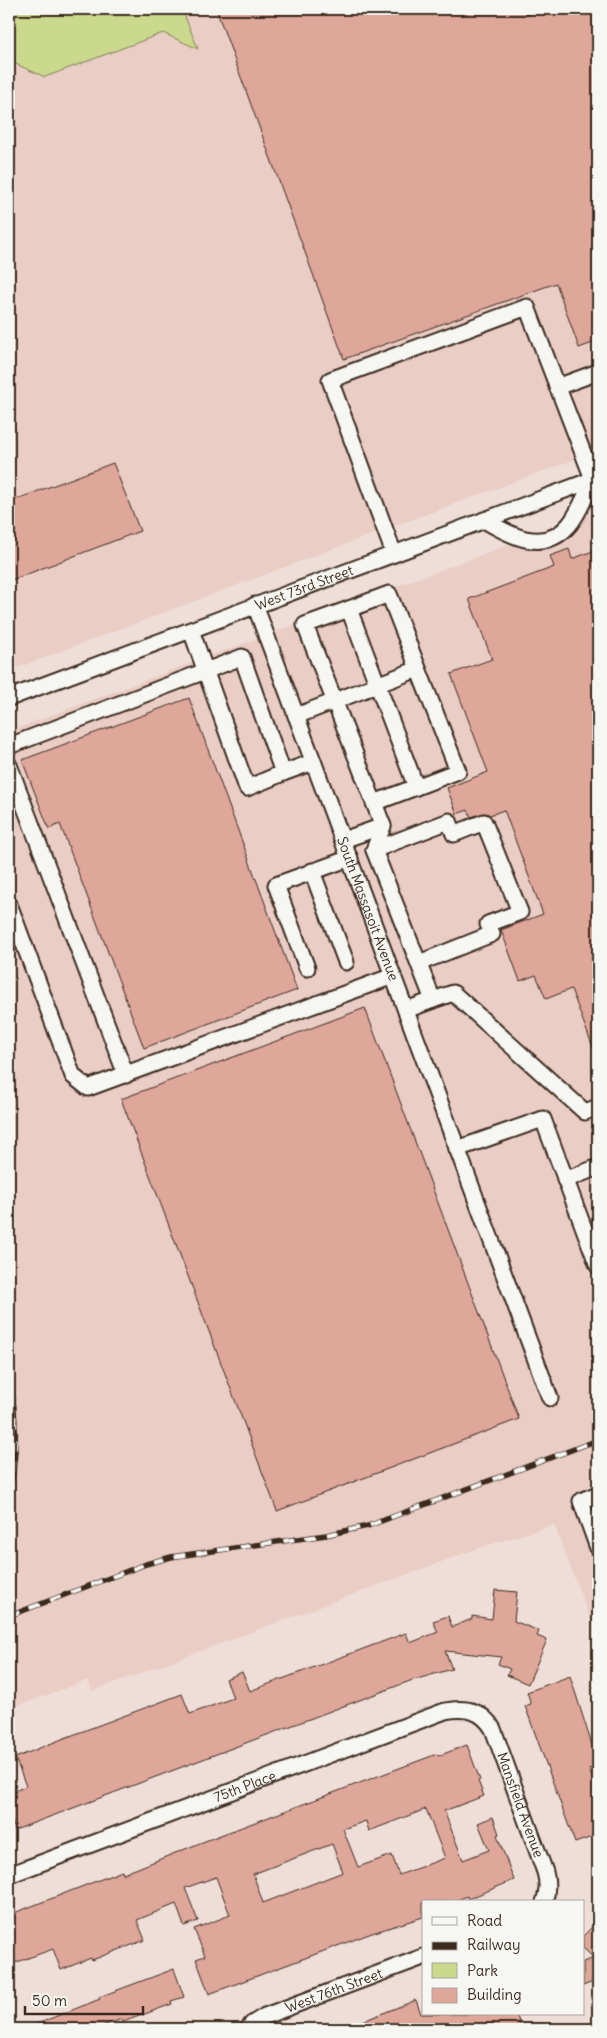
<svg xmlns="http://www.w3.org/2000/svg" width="607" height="2038" viewBox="0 0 607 2038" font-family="Delius,sans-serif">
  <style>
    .built { fill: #eacdc5 }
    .green { fill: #cad98d; stroke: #828256 }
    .building { fill: #dfa69a; stroke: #3b2a1e; fill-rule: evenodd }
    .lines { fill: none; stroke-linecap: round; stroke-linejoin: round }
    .minor-casing { stroke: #3b2a1e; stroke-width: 19 }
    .minor { stroke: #f6f6f2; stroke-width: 15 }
    .rail-casing { stroke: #3b2a1e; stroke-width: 5.5 }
    .rail { stroke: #f6f6f2; stroke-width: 4; stroke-dasharray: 11; stroke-linecap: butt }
    .labels { text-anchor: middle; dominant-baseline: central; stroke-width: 4; stroke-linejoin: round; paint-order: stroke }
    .street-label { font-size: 14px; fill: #3b2a1e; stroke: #f6f6f2 }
  </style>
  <rect width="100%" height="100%" fill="#efded8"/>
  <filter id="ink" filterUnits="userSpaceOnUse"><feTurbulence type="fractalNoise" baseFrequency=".02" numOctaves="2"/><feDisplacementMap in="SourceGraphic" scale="10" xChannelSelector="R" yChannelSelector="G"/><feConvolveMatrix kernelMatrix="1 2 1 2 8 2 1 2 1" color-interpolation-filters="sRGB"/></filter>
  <g filter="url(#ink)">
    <g class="built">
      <path d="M9,9H598V451L370,535L9,671Z"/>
      <path d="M598,511V1639L554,1525L479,1548L92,1691L88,1680L9,1709V731Z"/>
    </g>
    <path class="green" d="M9,9H182L198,49L163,33L45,77L9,61Z"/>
    <g class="building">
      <path d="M216,9H524L526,15L544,9H598V341L579,348L556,283L344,359Z"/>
      <path d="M113,463L140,531L9,581V502Z"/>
      <path d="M569,549L572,559L598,549L597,1058L571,989L546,999L536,975L520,981L501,930L543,914L504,810L490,815L485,813L471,817L468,810L457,814L447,788L488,772L451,674L492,659L469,599L554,567L550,556Z"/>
      <path d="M189,698L297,990L144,1048L60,824L49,829L22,760Z"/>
      <path d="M365,1008L519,1419L277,1511L121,1099Z"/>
      <path d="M495,1590L517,1592L514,1621L539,1631L537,1636L547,1640L528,1684L507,1675L510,1669L498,1664L501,1657L445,1651L452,1669L410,1681L15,1830L9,1814V1793L26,1786L15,1758L62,1739L182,1694L190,1714L233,1698L226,1679L242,1672L250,1691L406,1633L410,1643L438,1632L433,1621L448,1616L452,1627L472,1619V1616L492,1619Z"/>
      <path d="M570,1676L598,1764V1766L589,1769L598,1794V1835L575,1843L525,1706L531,1704L527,1692Z"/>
      <path d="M467,1745L480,1780L478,1781L484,1796L444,1811L450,1826L463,1860L489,1850L478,1823L493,1817L499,1834L497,1835L514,1880L468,1899L467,1896L453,1902H423V1917L372,1933L209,1994L196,1959L205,1956L194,1929L230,1915L216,1877L185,1888L198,1921L184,1926L176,1904L137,1920L145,1940L92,1960L91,1958L61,1970L53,1949L9,1965V1915L122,1871L123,1874L210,1839L437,1754L438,1756ZM426,1809L445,1858L399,1875L392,1855L358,1867L343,1829L366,1821L369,1831ZM332,1844L343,1872L263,1903L253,1874Z"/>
      <path d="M598,1921V1980L583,1986V1962L594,1958L583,1948V1936Z"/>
      <path d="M174,1969L184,1997L171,2001L172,2004L123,2022L122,2019L94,2029H24L100,1999L99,1997Z"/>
      <path d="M416,2000L421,2014H516L522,2029H343Z"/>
    </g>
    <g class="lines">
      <defs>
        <g id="minor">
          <path d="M557,387L598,372"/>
          <path d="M394,554L330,380L527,307L593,479C586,494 580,512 569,525C544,554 511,536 484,520"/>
          <path id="s1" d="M255,605L550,1398"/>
          <path d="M349,609L389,594L458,771L416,787"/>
          <path id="s2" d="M9,698L597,478"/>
          <path d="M296,716L418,669"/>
          <path d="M9,746L242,657L283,773L247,788L191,630"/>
          <path d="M9,765L126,1075"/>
          <path d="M283,773L313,762"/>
          <path d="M374,803L416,787L349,609L305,625L383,826L374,850L433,1000L406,1010"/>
          <path d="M343,840L383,826"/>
          <path d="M374,850L449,821L454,834L484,822L520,912L488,924L492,934L419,963"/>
          <path d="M312,871L346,962"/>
          <path d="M9,904L73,1076L88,1088L393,976"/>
          <path d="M307,968L276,885L350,858"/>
          <path d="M433,1000L453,993L585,1112L598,1107"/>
          <path d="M457,1149L543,1119L598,1266"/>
          <path d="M565,1180L598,1167"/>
          <path d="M598,1494L581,1501L598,1548"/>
          <path id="s3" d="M9,1875L445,1711C466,1707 482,1710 493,1729L545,1872C548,1883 548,1891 544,1902"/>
          <path id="s4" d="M248,2029L252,2024L265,2016L423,1957"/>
        </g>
      </defs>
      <use href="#minor" class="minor-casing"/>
      <use href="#minor" class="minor"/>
      <defs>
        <g id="rail">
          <path d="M9,1373C16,1413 19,1453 9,1492"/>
          <path d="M9,1616L146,1564L171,1557L326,1535L368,1526L598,1440"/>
        </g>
      </defs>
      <use href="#rail" class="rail-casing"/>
      <use href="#rail" class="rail"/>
    </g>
  </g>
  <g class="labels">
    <g class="street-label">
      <text stroke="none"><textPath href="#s2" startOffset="315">West 73rd Street</textPath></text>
      <text stroke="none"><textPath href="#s1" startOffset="324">South Massasoit Avenue</textPath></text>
      <text stroke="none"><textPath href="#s3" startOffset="252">75th Place</textPath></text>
      <text stroke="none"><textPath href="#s3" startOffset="602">Mansfield Avenue</textPath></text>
      <text stroke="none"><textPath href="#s4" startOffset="95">West 76th Street</textPath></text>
    </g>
  </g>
  <rect width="607" height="2038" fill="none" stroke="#f6f6f2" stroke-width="30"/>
  <rect x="15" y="15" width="577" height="2008" fill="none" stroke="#3b2a1e" stroke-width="2" filter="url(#ink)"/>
  <rect x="422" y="1900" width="162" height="115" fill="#f6f6f2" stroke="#aba49d"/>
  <rect x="432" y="1917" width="25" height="8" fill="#f6f6f2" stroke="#aba49d"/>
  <text x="467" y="1926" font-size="15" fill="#3b2a1e">Road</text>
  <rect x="432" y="1942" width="25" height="8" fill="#3b2a1e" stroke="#aba49d"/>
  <text x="467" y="1950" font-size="15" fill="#3b2a1e">Railway</text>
  <rect x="432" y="1963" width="25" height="15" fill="#cad98d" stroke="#aba49d"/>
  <text x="467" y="1976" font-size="15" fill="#3b2a1e">Park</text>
  <rect x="432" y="1988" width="25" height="15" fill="#dfa69a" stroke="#aba49d"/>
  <text x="467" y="2000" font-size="15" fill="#3b2a1e">Building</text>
  <path d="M25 2006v8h118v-8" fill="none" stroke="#3b2a1e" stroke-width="2.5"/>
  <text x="32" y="2006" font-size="15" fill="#3b2a1e" stroke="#f6f6f2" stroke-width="4" paint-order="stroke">50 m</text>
</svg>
